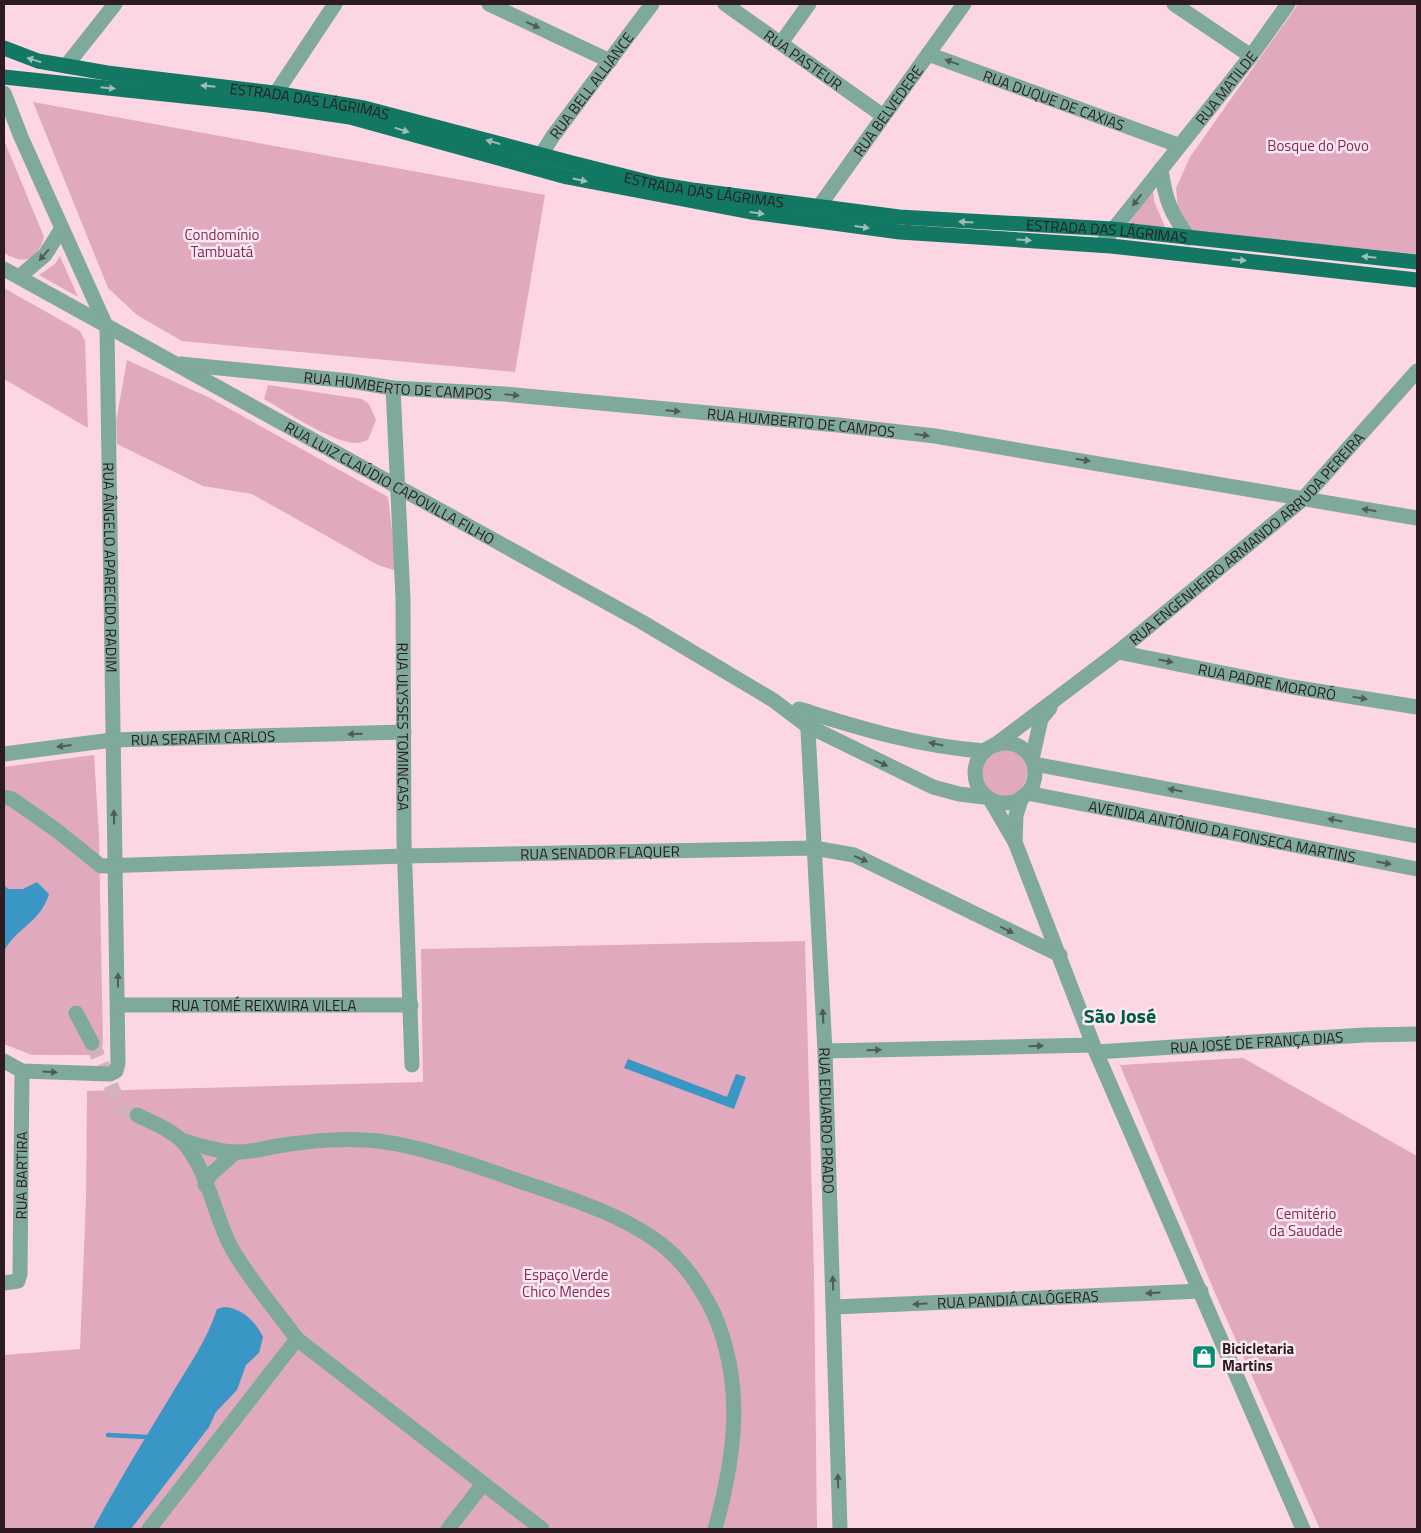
<svg xmlns="http://www.w3.org/2000/svg" width="1421" height="1533" viewBox="0 0 1421 1533" font-family="'Titillium Web',sans-serif">
  <style>
    .green { fill: #e0a9be }
    .water { fill: #3a96c4 }
    .lines { fill: none; stroke-linecap: round; stroke-linejoin: round }
    .stream { stroke: #3a96c4; stroke-width: 4.5 }
    .minor-tunnel { stroke: #d3b1bd; stroke-width: 15; stroke-dasharray: 15 8; stroke-linecap: butt }
    .minor { stroke: #7fa99c; stroke-width: 15 }
    .major { stroke: #127863; stroke-width: 15 }
    .oneway { fill: #515b59 }
    .oneway2 { fill: #9fbcb8 }
    .labels { text-anchor: middle; dominant-baseline: central; stroke-width: 5; stroke-linejoin: round; paint-order: stroke }
    .street-label { font-size: 15px; fill: #2c1b22; stroke: #fde9f0 }
    .park-label { font-size: 15px; fill: #872657; stroke: #fde9f0 }
    .poi-label { font-size: 15px; font-weight: bold; fill: #2c1b22; stroke: #fde9f0; text-anchor: start }
    .district-label { font-size: 20px; font-weight: bold; fill: #005a49; stroke: #fde9f0 }
  </style>
  <rect width="100%" height="100%" fill="#fdd6e4"/>
  <g class="green">
    <path d="M1298,4H1417V254L1192,231L1178,211L1176,188L1190,157Z"/>
    <path d="M33,102L545,195L515,372L182,341L137,315L108,288Z"/>
    <path d="M4,140L44,237C38,261 24,265 4,253Z"/>
    <path d="M1153,188L1154,201L1165,227L1128,224Z"/>
    <path d="M60,256L78,297L39,275L55,264Z"/>
    <path d="M4,288L80,331L85,341L88,428L4,379Z"/>
    <path d="M127,360L210,398L388,497L397,571L378,565L252,494L203,486L117,444L116,421Z"/>
    <path d="M268,385L362,399L369,404L376,420L368,440C364,441 360,443 356,443C333,443 285,411 264,399Z"/>
    <circle cx="1004" cy="773" r="23"/>
    <path d="M94,755L99,836L103,1046L94,1055H32L4,1044V767Z"/>
    <path d="M805,941L814,1273L817,1529H4V1355L80,1349L86,1199L87,1091L423,1082L421,949Z"/>
    <path d="M1243,1058L1417,1156V1529H1320L1215,1293L1120,1065Z"/>
  </g>
  <g class="water">
    <path d="M37,882L49,894C40,923 16,928 4,951V885L8,889H23Z"/>
    <path d="M628,1059L727,1097L736,1074L746,1077L734,1109L624,1068Z"/>
    <path d="M224,1307C242,1308 255,1321 263,1337L259,1353L246,1365L237,1390L216,1412L209,1427L131,1529H93C117,1484 144,1440 170,1397C187,1368 207,1341 217,1309Z"/>
  </g>
  <g class="lines">
    <path class="stream" d="M108,1435L147,1437"/>
    <path class="minor-tunnel" d="M92,1043L116,1097L123,1108L137,1115"/>
    <g class="minor">
      <path d="M489,4L610,61"/>
      <path id="s1" d="M725,4L882,115"/>
      <path d="M1174,4L1251,56"/>
      <path d="M781,43L809,4"/>
      <path id="s2" d="M928,54L1178,145"/>
      <path d="M66,66L115,4"/>
      <path id="s3" d="M4,93L21,137L107,328L118,1063L116,1071L110,1074L22,1071L4,1061"/>
      <path d="M270,102L335,4"/>
      <path id="s4" d="M534,166L553,136L652,4"/>
      <path d="M1161,169C1165,199 1171,214 1189,238"/>
      <path id="s5" d="M815,218L820,205L964,4"/>
      <path id="s6" d="M1101,245L1251,56L1288,4"/>
      <path id="s7" d="M4,269L642,622L773,700L806,725L933,787L959,794L984,797"/>
      <path d="M19,277L45,255L62,228"/>
      <path id="s8" d="M180,364L350,381L393,388L504,394L838,425L935,436L1417,518"/>
      <path id="s9" d="M393,388L403,599L404,841L412,1065"/>
      <path id="s10" d="M1118,652L1292,687L1417,707"/>
      <path d="M799,709C858,728 922,747 985,751"/>
      <path id="s11" d="M807,711L825,1051L840,1529"/>
      <circle cx="1005" cy="773" r="30"/>
      <path id="s12" d="M995,745L1118,652L1302,500L1417,371"/>
      <path id="s13" d="M4,754L112,740L404,732"/>
      <path d="M1032,759L1041,719L1050,708"/>
      <path d="M1034,764L1417,836"/>
      <path id="s14" d="M1027,793L1417,869"/>
      <path id="s15" d="M4,797L12,799L56,830L101,866L405,856L814,848L854,855L1060,955"/>
      <path d="M991,801L1015,842L1096,1052L1303,1529"/>
      <path d="M1015,842L1016,815L1022,797"/>
      <path id="s16" d="M118,1005H411"/>
      <path d="M76,1013L92,1043"/>
      <path d="M825,1051L1093,1045"/>
      <path id="s17" d="M1096,1052L1364,1035L1417,1034"/>
      <path d="M137,1115C151,1122 168,1128 180,1139C207,1165 214,1216 232,1249C250,1280 275,1309 297,1339"/>
      <path d="M181,1140C198,1145 218,1152 237,1152C250,1153 264,1148 277,1146C311,1141 344,1137 378,1141C427,1147 484,1169 531,1185C575,1200 631,1218 667,1249C688,1267 702,1289 714,1314C745,1385 735,1457 715,1529"/>
      <path d="M205,1185L210,1175L236,1152"/>
      <path id="s18" d="M4,1283L18,1281L20,1274L22,1071"/>
      <path id="s19" d="M834,1307L1201,1291"/>
      <path d="M149,1529L297,1339L542,1529"/>
      <path d="M448,1529L483,1484"/>
    </g>
    <g class="major">
      <path id="s20" d="M4,48L38,61L107,73L274,93L364,108L572,163L656,184L692,190L899,217L1113,229L1417,262"/>
      <path d="M4,77L268,105L350,117L567,177L751,212L900,232L1111,246L1417,280"/>
    </g>
  </g>
  <defs><path id="oneway-solid" d="M-6-.8H1V-3.2L6.5 0L1 3.2V.8H-6Z" transform="scale(1.25)"/></defs>
  <g class="oneway">
    <use href="#oneway-solid" transform="translate(533 25) rotate(25)"/>
    <use href="#oneway-solid" transform="translate(952 62) rotate(-160)"/>
    <use href="#oneway-solid" transform="translate(1137 200) rotate(128)"/>
    <use href="#oneway-solid" transform="translate(44 255) rotate(131)"/>
    <use href="#oneway-solid" transform="translate(512 395) rotate(6)"/>
    <use href="#oneway-solid" transform="translate(673 411) rotate(5)"/>
    <use href="#oneway-solid" transform="translate(922 435) rotate(7)"/>
    <use href="#oneway-solid" transform="translate(1083 460) rotate(9)"/>
    <use href="#oneway-solid" transform="translate(1369 510) rotate(-171)"/>
    <use href="#oneway-solid" transform="translate(1166 661) rotate(11)"/>
    <use href="#oneway-solid" transform="translate(1360 698) rotate(9)"/>
    <use href="#oneway-solid" transform="translate(355 734) rotate(178)"/>
    <use href="#oneway-solid" transform="translate(936 744) rotate(-168)"/>
    <use href="#oneway-solid" transform="translate(64 746) rotate(173)"/>
    <use href="#oneway-solid" transform="translate(881 763) rotate(25)"/>
    <use href="#oneway-solid" transform="translate(1175 790) rotate(-169)"/>
    <use href="#oneway-solid" transform="translate(114 817) rotate(-91)"/>
    <use href="#oneway-solid" transform="translate(1335 820) rotate(-169)"/>
    <use href="#oneway-solid" transform="translate(861 859) rotate(24)"/>
    <use href="#oneway-solid" transform="translate(1384 863) rotate(11)"/>
    <use href="#oneway-solid" transform="translate(1007 930) rotate(26)"/>
    <use href="#oneway-solid" transform="translate(118 980) rotate(-90)"/>
    <use href="#oneway-solid" transform="translate(823 1016) rotate(-93)"/>
    <use href="#oneway-solid" transform="translate(1036 1046) rotate(-1)"/>
    <use href="#oneway-solid" transform="translate(874 1050) rotate(-1)"/>
    <use href="#oneway-solid" transform="translate(50 1072) rotate(3)"/>
    <use href="#oneway-solid" transform="translate(833 1283) rotate(-92)"/>
    <use href="#oneway-solid" transform="translate(1153 1293) rotate(177)"/>
    <use href="#oneway-solid" transform="translate(920 1304) rotate(177)"/>
    <use href="#oneway-solid" transform="translate(838 1481) rotate(-92)"/>
  </g>
  <g class="oneway2">
    <use href="#oneway-solid" transform="translate(34 60) rotate(-163)"/>
    <use href="#oneway-solid" transform="translate(208 86) rotate(-174)"/>
    <use href="#oneway-solid" transform="translate(108 88) rotate(6)"/>
    <use href="#oneway-solid" transform="translate(402 130) rotate(17)"/>
    <use href="#oneway-solid" transform="translate(493 142) rotate(-164)"/>
    <use href="#oneway-solid" transform="translate(580 180) rotate(12)"/>
    <use href="#oneway-solid" transform="translate(757 213) rotate(8)"/>
    <use href="#oneway-solid" transform="translate(966 222) rotate(-177)"/>
    <use href="#oneway-solid" transform="translate(862 227) rotate(8)"/>
    <use href="#oneway-solid" transform="translate(1024 240) rotate(3)"/>
    <use href="#oneway-solid" transform="translate(1369 257) rotate(-174)"/>
    <use href="#oneway-solid" transform="translate(1239 260) rotate(6)"/>
  </g>
  <defs>
    <symbol id="shop-square" viewBox="-11 -11 22 22"><rect x="-9" y="-9" width="18" height="18" rx="4" fill="#088d74" stroke="#fde9f0"/><path d="M-5-2.5h2.3a2.7 3.5 0 0 1 5.4 0H5L5.5 6h-11ZM-1.5-2.5h3a1.5 2.3 0 0 0-3 0Z" fill="#fff"/></symbol>
  </defs>
  <g fill-rule="evenodd">
    <use href="#shop-square" x="1190" y="1343" width="28" height="28"/>
  </g>
  <g class="labels">
    <g class="street-label">
      <text stroke="none"><textPath href="#s1" startOffset="96">RUA PASTEUR</textPath></text>
      <text stroke="none"><textPath href="#s4" startOffset="99">RUA BELL ALLIANCE</textPath></text>
      <text stroke="none"><textPath href="#s6" startOffset="201">RUA MATILDE</textPath></text>
      <text stroke="none"><textPath href="#s2" startOffset="134">RUA DUQUE DE CAXIAS</textPath></text>
      <text stroke="none"><textPath href="#s20" startOffset="311">ESTRADA DAS LÁGRIMAS</textPath></text>
      <text stroke="none"><textPath href="#s5" startOffset="130">RUA BELVEDERE</textPath></text>
      <text stroke="none"><textPath href="#s20" startOffset="716">ESTRADA DAS LÁGRIMAS</textPath></text>
      <text stroke="none"><textPath href="#s20" startOffset="1121">ESTRADA DAS LÁGRIMAS</textPath></text>
      <text stroke="none"><textPath href="#s8" startOffset="219">RUA HUMBERTO DE CAMPOS</textPath></text>
      <text stroke="none"><textPath href="#s8" startOffset="624">RUA HUMBERTO DE CAMPOS</textPath></text>
      <text stroke="none"><textPath href="#s7" startOffset="441">RUA LUIZ CLAÚDIO CAPOVILLA FILHO</textPath></text>
      <text stroke="none"><textPath href="#s12" startOffset="326">RUA ENGENHEIRO ARMANDO ARRUDA PEREIRA</textPath></text>
      <text stroke="none"><textPath href="#s3" startOffset="496">RUA ÂNGELO APARECIDO RADIM</textPath></text>
      <text stroke="none"><textPath href="#s10" startOffset="152">RUA PADRE MORORÓ</textPath></text>
      <text stroke="none"><textPath href="#s9" startOffset="339">RUA ULYSSES TOMINCASA</textPath></text>
      <text stroke="none"><textPath href="#s13" startOffset="200">RUA SERAFIM CARLOS</textPath></text>
      <text stroke="none"><textPath href="#s14" startOffset="199">AVENIDA ANTÔNIO DA FONSECA MARTINS</textPath></text>
      <text stroke="none"><textPath href="#s15" startOffset="619">RUA SENADOR FLAQUER</textPath></text>
      <text stroke="none"><textPath href="#s16" startOffset="146">RUA TOMÉ REIXWIRA VILELA</textPath></text>
      <text stroke="none"><textPath href="#s17" startOffset="161">RUA JOSÉ DE FRANÇA DIAS</textPath></text>
      <text stroke="none"><textPath href="#s11" startOffset="410">RUA EDUARDO PRADO</textPath></text>
      <text stroke="none"><textPath href="#s18" startOffset="120">RUA BARTIRA</textPath></text>
      <text stroke="none"><textPath href="#s19" startOffset="184">RUA PANDIÁ CALÓGERAS</textPath></text>
    </g>
    <g class="park-label">
      <text x="1318" y="145">Bosque do Povo</text>
      <text x="222" y="234">Condomínio<tspan x="222" dy="17">Tambuatá</tspan></text>
      <text x="1306" y="1213">Cemitério<tspan x="1306" dy="17">da Saudade</tspan></text>
      <text x="566" y="1274">Espaço Verde<tspan x="566" dy="17">Chico Mendes</tspan></text>
    </g>
    <g class="poi-label">
      <text x="1222" y="1348">Bicicletaria<tspan x="1222" dy="17">Martins</tspan></text>
    </g>
    <g class="district-label">
      <text x="1120" y="1015">São José</text>
    </g>
  </g>
  <rect width="1421" height="1533" fill="none" stroke="#2c1b22" stroke-width="10"/>
</svg>
